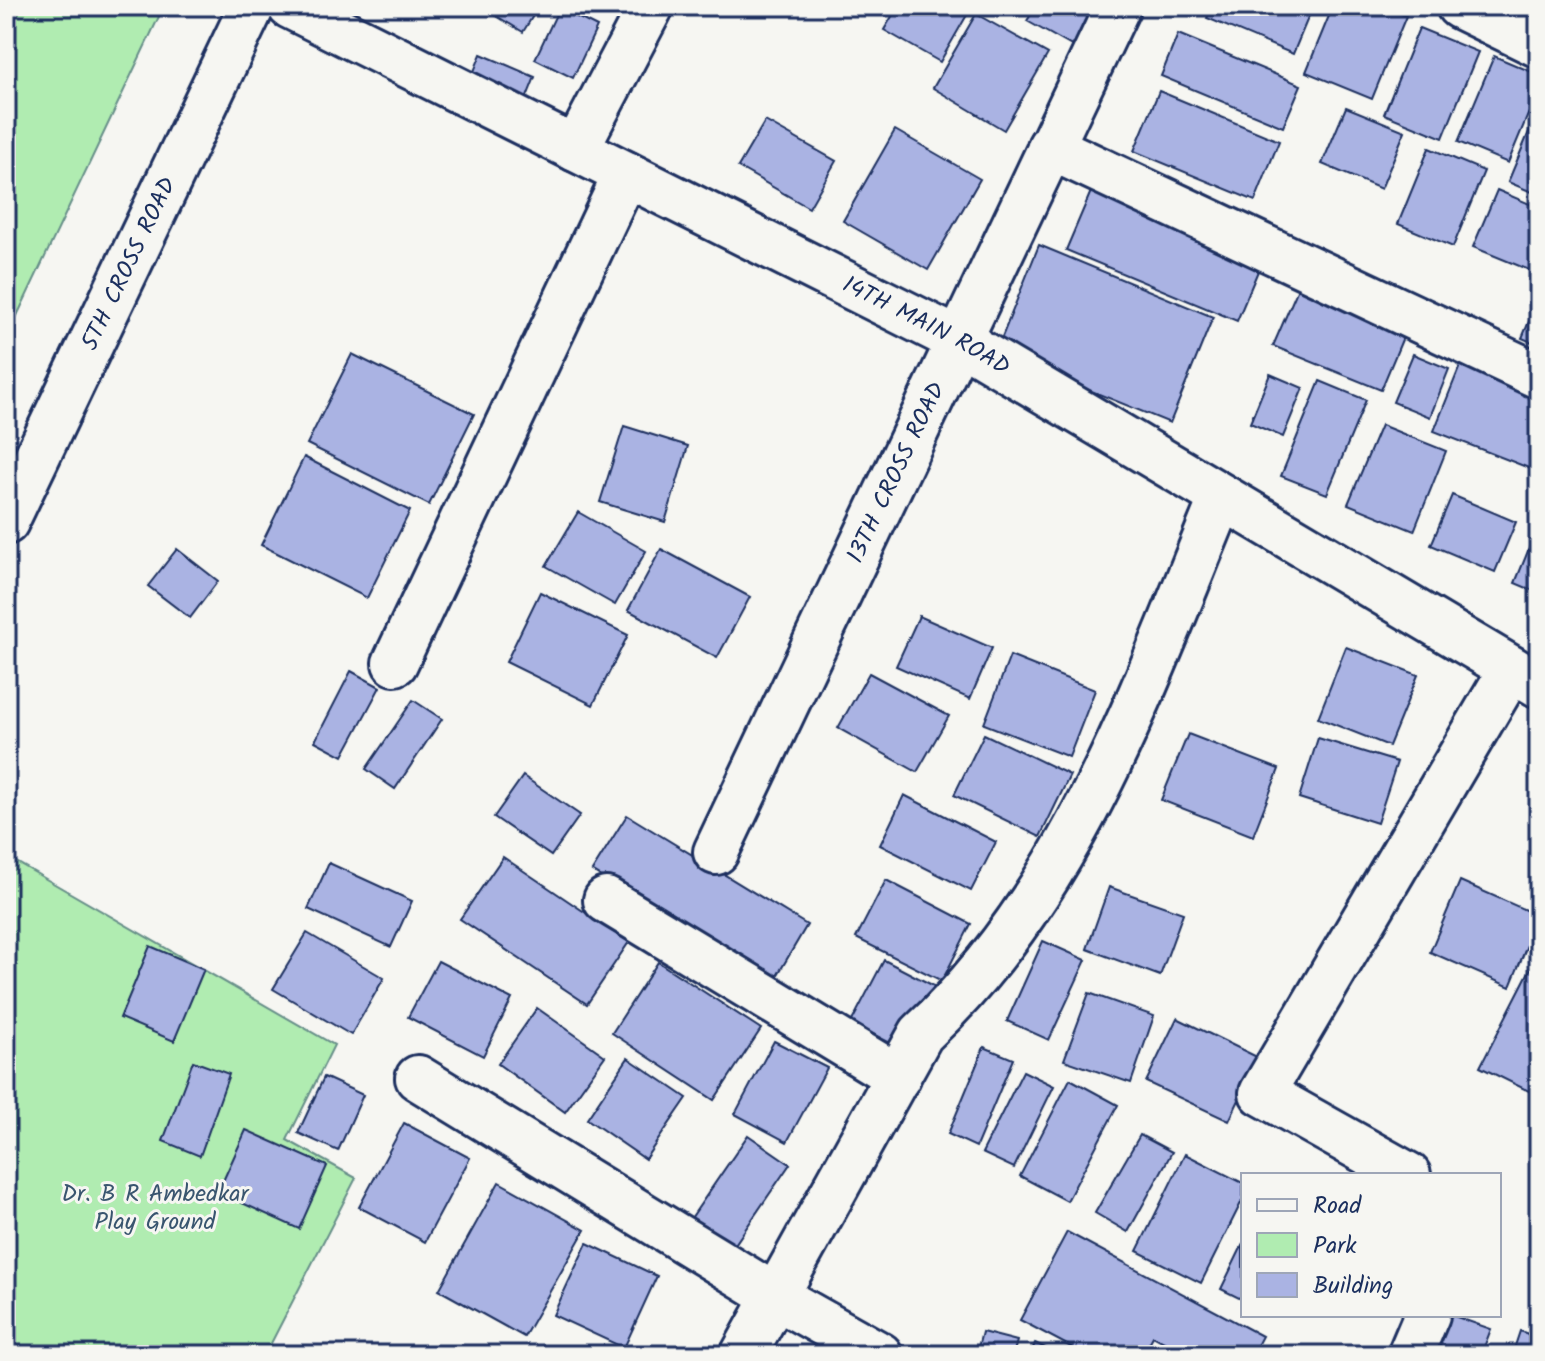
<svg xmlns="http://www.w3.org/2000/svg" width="1545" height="1361" viewBox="0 0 1545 1361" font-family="Kalam,sans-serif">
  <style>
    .green { fill: #b0ecb1; stroke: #668e88; stroke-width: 2 }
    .building { fill: #aab3e3; stroke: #1b2f5e; stroke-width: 2 }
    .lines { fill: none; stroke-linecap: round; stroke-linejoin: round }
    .minor-casing { stroke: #1b2f5e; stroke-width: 50 }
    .minor { stroke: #f6f6f2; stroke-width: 44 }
    .labels { text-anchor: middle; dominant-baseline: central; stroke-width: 6; stroke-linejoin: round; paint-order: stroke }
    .street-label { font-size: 24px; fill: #1b2f5e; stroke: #f6f6f2 }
    .park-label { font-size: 24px; fill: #39556f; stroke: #f6f6f2 }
  </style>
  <rect width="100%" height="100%" fill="#f6f6f2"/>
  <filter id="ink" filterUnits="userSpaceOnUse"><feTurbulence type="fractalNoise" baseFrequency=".0125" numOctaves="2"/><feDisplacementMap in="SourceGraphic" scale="16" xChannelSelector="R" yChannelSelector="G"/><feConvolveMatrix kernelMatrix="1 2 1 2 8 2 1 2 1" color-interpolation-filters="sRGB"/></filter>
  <g filter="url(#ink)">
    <g class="green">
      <path d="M6,6H164L6,339Z"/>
      <path d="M6,856L334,1045L287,1140L356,1178L265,1355H6Z"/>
    </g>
    <g class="building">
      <path d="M480,6H539L523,32Z"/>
      <path d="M898,6H967L971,8L940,62L884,30Z"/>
      <path d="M1036,6H1100L1079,50L1027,21Z"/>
      <path d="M1212,6H1313L1293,54L1207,18Z"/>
      <path d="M1333,6H1381L1406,16L1372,99L1306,72Z"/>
      <path d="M559,8L597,27L573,78L535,59Z"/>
      <path d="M976,14L1048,54L1004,130L933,88Z"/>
      <path d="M1419,28L1478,52L1443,138L1384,114Z"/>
      <path d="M1178,34L1301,85L1283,127L1161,76Z"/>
      <path d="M481,54L535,77L525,102L471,79Z"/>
      <path d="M1494,56L1539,75V88L1508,163L1458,142Z"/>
      <path d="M1159,91L1279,141L1255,201L1134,151Z"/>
      <path d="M1346,107L1405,131L1381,189L1322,164Z"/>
      <path d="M1539,108V195L1508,182Z"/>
      <path d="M765,121L836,161L809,208L738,167Z"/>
      <path d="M895,130L980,179L928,270L843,221Z"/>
      <path d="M1429,148L1484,171L1453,247L1398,224Z"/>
      <path d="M1092,189L1263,259L1237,321L1066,250Z"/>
      <path d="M1497,190L1539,208V274L1473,247Z"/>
      <path d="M1039,245L1213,317L1170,423L996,352Z"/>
      <path d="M1299,286L1406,330L1381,390L1273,346Z"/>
      <path d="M1539,298V345L1522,338Z"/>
      <path d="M352,354L474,414L429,505L307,444Z"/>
      <path d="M1413,354L1449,369L1430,417L1393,402Z"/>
      <path d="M1464,356L1539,385V472L1434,431Z"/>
      <path d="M1270,374L1303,388L1283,437L1250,423Z"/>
      <path d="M1320,381L1366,400L1327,494L1281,476Z"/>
      <path d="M1381,425L1446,451L1414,531L1348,504Z"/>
      <path d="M624,426L688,446L665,522L600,502Z"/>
      <path d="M304,457L410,511L367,598L261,545Z"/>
      <path d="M1452,495L1516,522L1495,572L1431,545Z"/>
      <path d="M578,512L646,551L615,605L546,566Z"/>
      <path d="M1539,524V593L1515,583Z"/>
      <path d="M177,549L218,581L190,618L148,586Z"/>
      <path d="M661,549L750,597L717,658L628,610Z"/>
      <path d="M540,592L628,635L593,705L506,662Z"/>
      <path d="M919,616L992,648L970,699L896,666Z"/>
      <path d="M1346,647L1418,675L1389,746L1318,718Z"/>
      <path d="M1010,656L1095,690L1069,757L984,724Z"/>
      <path d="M351,671L380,687L343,756L315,741Z"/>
      <path d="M869,673L949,716L917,772L838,728Z"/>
      <path d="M413,700L442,719L395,789L366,769Z"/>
      <path d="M984,734L1070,775L1040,837L954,795Z"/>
      <path d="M1188,734L1279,769L1253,836L1161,800Z"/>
      <path d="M1318,738L1397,762L1377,823L1299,798Z"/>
      <path d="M523,776L580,815L551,856L494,817Z"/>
      <path d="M904,795L996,842L971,891L880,845Z"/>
      <path d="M627,815L807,925L774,981L592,871Z"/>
      <path d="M503,857L629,942L587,1004L460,919Z"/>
      <path d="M329,863L412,901L391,947L308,909Z"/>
      <path d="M886,880L971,924L942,981L856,938Z"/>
      <path d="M1460,881L1539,916L1510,987L1430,952Z"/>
      <path d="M1109,887L1183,913L1160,976L1087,949Z"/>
      <path d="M307,933L384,978L351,1035L273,989Z"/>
      <path d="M1043,941L1086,960L1049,1040L1007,1021Z"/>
      <path d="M150,946L204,969L174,1041L120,1018Z"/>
      <path d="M1539,952V1096L1480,1067Z"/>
      <path d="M884,960L934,986L902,1049L851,1023Z"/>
      <path d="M438,961L512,999L483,1056L408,1017Z"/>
      <path d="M658,962L761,1029L714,1100L612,1033Z"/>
      <path d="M1089,993L1154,1016L1131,1083L1064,1060Z"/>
      <path d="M537,1008L605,1056L565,1112L498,1064Z"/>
      <path d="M1177,1018L1259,1058L1229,1121L1146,1082Z"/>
      <path d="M774,1041L827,1068L787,1142L735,1114Z"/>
      <path d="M984,1047L1013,1059L976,1147L948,1134Z"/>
      <path d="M628,1058L687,1098L645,1159L587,1119Z"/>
      <path d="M193,1061L229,1074L200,1156L163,1141Z"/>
      <path d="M1023,1071L1054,1086L1014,1168L982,1153Z"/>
      <path d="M324,1077L363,1095L338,1151L298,1133Z"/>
      <path d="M1070,1079L1118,1105L1067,1201L1020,1176Z"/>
      <path d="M404,1123L470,1158L425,1242L359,1207Z"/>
      <path d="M246,1130L327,1166L299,1229L218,1192Z"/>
      <path d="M748,1135L790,1164L727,1256L685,1227Z"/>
      <path d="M1140,1135L1172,1152L1128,1232L1095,1213Z"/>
      <path d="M1185,1154L1243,1183V1199L1201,1283L1137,1251Z"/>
      <path d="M499,1182L585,1230L524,1337L439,1290Z"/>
      <path d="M1067,1232L1262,1336L1252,1355H1188L1153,1336L1143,1355H1086L1020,1320Z"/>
      <path d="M587,1243L657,1276L624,1348L553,1315Z"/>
      <path d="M1243,1244V1300L1221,1289Z"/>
      <path d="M1438,1315H1451L1491,1329L1481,1355H1424Z"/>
      <path d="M1520,1331L1539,1338V1355H1512Z"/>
      <path d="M982,1332L1017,1341L1013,1355H976Z"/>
      <path d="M1035,1343L1060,1355H1030Z"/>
    </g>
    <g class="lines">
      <defs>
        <g id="minor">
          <path id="s1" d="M290,6L960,341L1539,685"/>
          <path d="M1459,6L1539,45"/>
          <path d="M1050,147L1539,376"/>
          <path d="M576,149L651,6"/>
          <path id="s2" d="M6,522L252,6"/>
          <path d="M395,663L626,174"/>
          <path id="s3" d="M716,852L1118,6"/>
          <path d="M606,900L898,1077"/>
          <path d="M418,1078L775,1296L880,1355"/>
          <path d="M1408,1175L1262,1093L1511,670"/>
          <path d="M743,1355L921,1034C1074,892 1144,685 1222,497"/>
          <path d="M1410,1355L1427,1315"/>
        </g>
      </defs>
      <use href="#minor" class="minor-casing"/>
      <use href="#minor" class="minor"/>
    </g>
  </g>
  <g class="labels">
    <g class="street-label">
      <text stroke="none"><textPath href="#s2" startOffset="286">5TH CROSS ROAD</textPath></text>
      <text stroke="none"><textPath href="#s1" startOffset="712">14TH MAIN ROAD</textPath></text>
      <text stroke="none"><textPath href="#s3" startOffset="420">13TH CROSS ROAD</textPath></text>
    </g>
    <g class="park-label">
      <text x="155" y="1194">Dr. B R Ambedkar<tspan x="155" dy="28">Play Ground</tspan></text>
    </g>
  </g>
  <rect width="1545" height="1361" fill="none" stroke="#f6f6f2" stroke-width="32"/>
  <rect x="16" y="16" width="1513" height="1329" fill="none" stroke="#1b2f5e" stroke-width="3" filter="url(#ink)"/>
  <rect x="1241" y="1173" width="260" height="144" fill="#f6f6f2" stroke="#9ea6b7" stroke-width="2"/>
  <rect x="1257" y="1199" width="40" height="12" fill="#f6f6f2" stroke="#9ea6b7" stroke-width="2"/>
  <text x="1313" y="1213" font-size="24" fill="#1b2f5e">Road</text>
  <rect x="1257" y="1233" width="40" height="24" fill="#b0ecb1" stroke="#9ea6b7" stroke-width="2"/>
  <text x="1313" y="1253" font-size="24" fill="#1b2f5e">Park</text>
  <rect x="1257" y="1273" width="40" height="24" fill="#aab3e3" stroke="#9ea6b7" stroke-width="2"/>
  <text x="1313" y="1293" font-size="24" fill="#1b2f5e">Building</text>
</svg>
